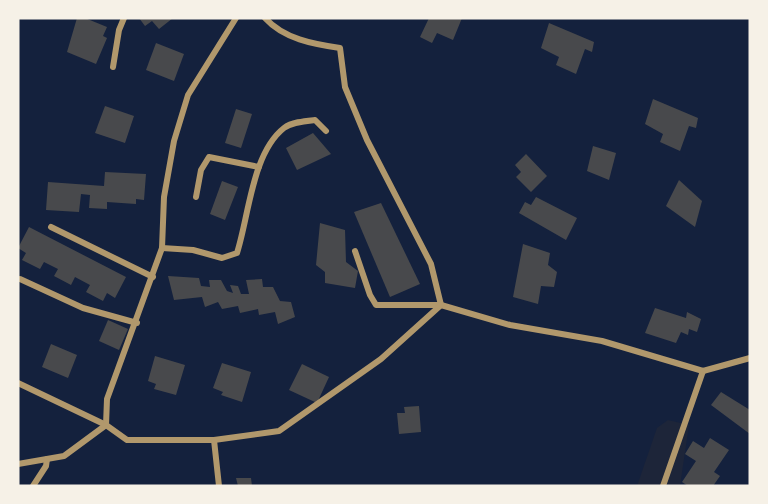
<svg xmlns="http://www.w3.org/2000/svg" width="768" height="504" viewBox="0 0 768 504" font-family="'DM Sans',sans-serif">
  <style>
    .green { fill: #1d2539 }
    .building { fill: #48494c }
    .lines { fill: none; stroke-linecap: round; stroke-linejoin: round }
    .minor { stroke: #b1986c; stroke-width: 6 }
  </style>
  <rect width="100%" height="100%" fill="#14213d"/>
  <path class="green" d="M668,420L689,425L680,486H637L657,428Z"/>
  <g class="building">
    <path d="M77,18H85L107,27L103,36L107,38L96,64L67,52Z"/>
    <path d="M139,18H173L159,29L152,21L145,26Z"/>
    <path d="M429,18H462L453,40L437,33L432,43L420,37Z"/>
    <path d="M549,23L594,42L592,52L585,49L576,74L556,65L559,57L541,48Z"/>
    <path d="M156,43L184,54L174,81L146,70Z"/>
    <path d="M653,99L698,118L696,128L689,126L680,151L660,142L663,134L645,124Z"/>
    <path d="M105,106L134,116L125,143L95,133Z"/>
    <path d="M236,109L252,114L241,148L225,143Z"/>
    <path d="M313,133L331,154L297,170L286,148Z"/>
    <path d="M593,146L616,153L609,180L587,171Z"/>
    <path d="M526,154L547,176L531,192L516,177L521,172L515,165Z"/>
    <path d="M105,172L146,174L144,200L136,199V204L107,202V209L89,208L90,195L81,194L79,212L46,210L48,182L104,186Z"/>
    <path d="M679,180L702,201L695,227L666,206Z"/>
    <path d="M222,181L238,187L225,220L210,214Z"/>
    <path d="M536,197L577,218L566,240L519,213L525,202L531,205Z"/>
    <path d="M381,203L420,284L390,297L354,212Z"/>
    <path d="M320,223L345,230L346,262L358,271L355,288L325,283V272L316,265Z"/>
    <path d="M29,227L126,277L115,298L107,293L103,301L86,292L90,285L75,277L71,285L54,276L58,269L44,262L40,269L22,260L26,253L18,248Z"/>
    <path d="M523,244L550,253L548,265L557,272L554,287L541,286L538,304L513,297Z"/>
    <path d="M168,276L199,278L201,286L210,287L209,280H221L227,291L233,293L230,285L238,286L241,294H249L246,280L262,279L263,287H273L280,301L291,302L295,317L278,324L275,312L259,315L258,309L240,313L238,306L222,309L218,302L205,307L202,297L174,300Z"/>
    <path d="M655,308L686,318L687,312L701,319L697,332L689,329L688,335L681,332L676,343L645,333Z"/>
    <path d="M108,320L128,329L119,350L99,341Z"/>
    <path d="M51,344L77,355L68,378L42,367Z"/>
    <path d="M155,356L185,365L176,395L154,389L156,384L148,381Z"/>
    <path d="M222,363L251,372L242,402L221,395L223,392L213,388Z"/>
    <path d="M302,364L329,377L317,403L289,390Z"/>
    <path d="M721,392L750,410V434L711,405Z"/>
    <path d="M419,406L421,432L399,434L397,413H405L404,407Z"/>
    <path d="M710,438L729,450L714,472L720,476L713,486H688L682,482L696,461L685,454L693,441L704,448Z"/>
    <path d="M236,478H251L252,486H238Z"/>
  </g>
  <g class="lines">
    <g class="minor">
      <path d="M265,18C284,39 313,44 340,48L345,87L367,140L431,264L441,305"/>
      <path d="M113,67L119,30L124,18"/>
      <path d="M196,197L201,170L209,157L259,167"/>
      <path d="M51,227L153,277"/>
      <path d="M162,248L193,250L222,258L237,253C249,216 252,153 284,128C292,122 305,121 315,120L326,131"/>
      <path d="M355,251L370,295L376,305H441L510,325L602,341L703,371L750,358"/>
      <path d="M20,279L83,308L137,323"/>
      <path d="M18,383L106,425L127,440H214L279,431L381,359L441,305"/>
      <path d="M106,425L107,399L162,248L164,197L174,141L188,95L236,18"/>
      <path d="M214,440L219,486"/>
      <path d="M18,464L64,456L106,425"/>
      <path d="M33,486L46,466L47,459"/>
      <path d="M663,486L703,371"/>
    </g>
  </g>
  <rect width="768" height="504" fill="none" stroke="#f6f1e7" stroke-width="39"/>
</svg>
